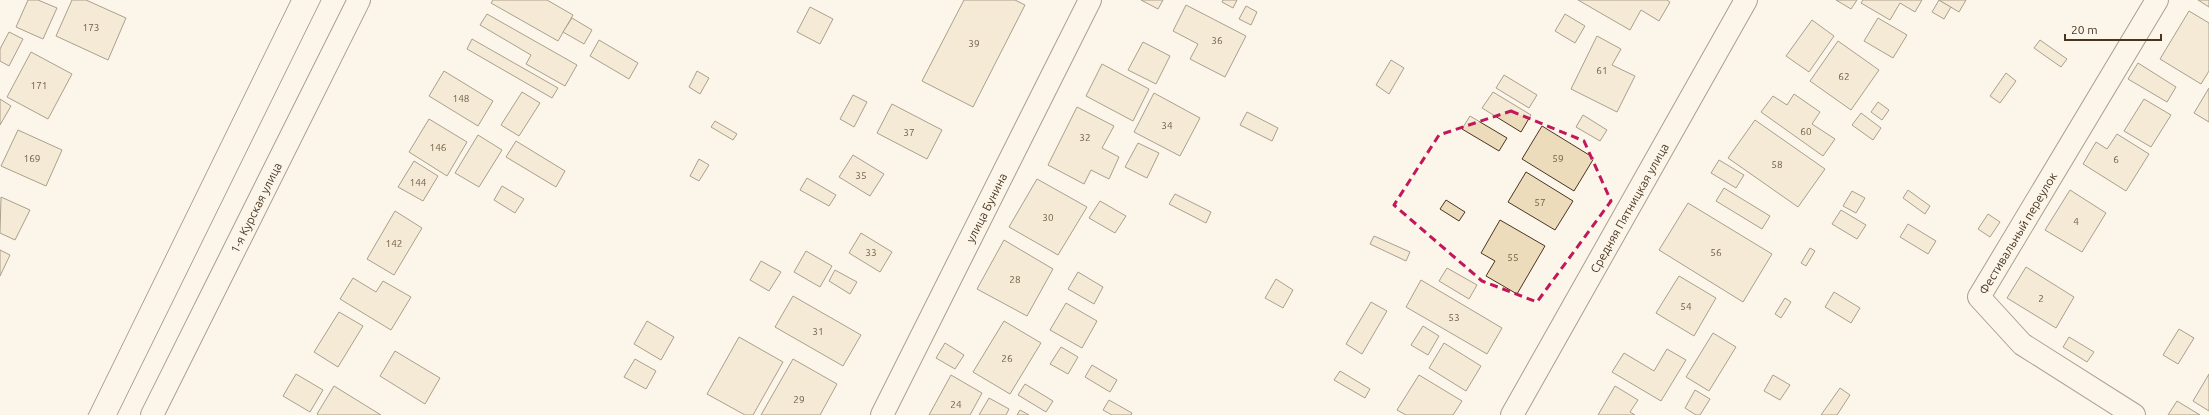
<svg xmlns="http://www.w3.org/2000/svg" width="2209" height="415" viewBox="0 0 2209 415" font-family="Ubuntu,sans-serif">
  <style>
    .building { fill: #ecdcbc; stroke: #4a3520 }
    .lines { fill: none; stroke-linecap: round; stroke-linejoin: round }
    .minor-casing { stroke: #4a3520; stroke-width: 24 }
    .tertiary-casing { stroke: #4a3520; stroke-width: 24 }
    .minor { stroke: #fbf6e9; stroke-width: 22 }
    .tertiary { stroke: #fbf6e9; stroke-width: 22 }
    .tram { stroke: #4a3520; stroke-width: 1 }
    .marked { fill: none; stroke: #c2185b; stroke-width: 3; stroke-dasharray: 8 5; stroke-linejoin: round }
    .labels { text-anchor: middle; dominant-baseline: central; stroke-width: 3; stroke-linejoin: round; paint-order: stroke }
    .number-label { font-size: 10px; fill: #725f47 }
    .street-label { font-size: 12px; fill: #4a3520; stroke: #fbf6e9 }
  </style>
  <rect width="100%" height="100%" fill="#fbf6e9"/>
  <g class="building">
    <path d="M28,0H38L57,8L43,39L16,27Z"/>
    <path d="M72,0H86L126,18L108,60L56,36Z"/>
    <path d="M493,0H547L573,15L558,41L491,3Z"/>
    <path d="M964,0H1015L1025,5L973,107L922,81Z"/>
    <path d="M1141,0H1163L1158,9Z"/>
    <path d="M1223,0H1237L1233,8L1222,2Z"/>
    <path d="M1578,0H1667L1670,2L1659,21L1641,10L1630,30Z"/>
    <path d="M1836,0H1857L1851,9Z"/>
    <path d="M1863,0H1922L1915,12L1900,3L1890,20L1861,3Z"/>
    <path d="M1939,0L1951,7L1944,19L1932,12Z"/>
    <path d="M1939,0H1966L1959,12Z"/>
    <path d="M2198,0H2209V7Z"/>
    <path d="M1186,5L1246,36L1225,77L1190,59L1198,44L1173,31Z"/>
    <path d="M1246,6L1257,12L1251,25L1239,19Z"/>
    <path d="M810,7L833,19L820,44L797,32Z"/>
    <path d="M2189,11L2209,23V71L2201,84L2160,59Z"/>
    <path d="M487,14L577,65L565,86L526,64L531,55L480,25Z"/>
    <path d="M1565,14L1585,26L1575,43L1555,31Z"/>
    <path d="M572,18L592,30L584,44L563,32Z"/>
    <path d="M1878,18L1907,35L1893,58L1864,41Z"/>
    <path d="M1812,20L1834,36L1809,72L1786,56Z"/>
    <path d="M9,32L23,39L9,66L0,61V49Z"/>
    <path d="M1597,36L1621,49L1612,65L1635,76L1617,112L1571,89Z"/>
    <path d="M472,39L558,88L552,98L467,49Z"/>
    <path d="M599,40L638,63L629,79L590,56Z"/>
    <path d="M2040,40L2067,59L2061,67L2034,48Z"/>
    <path d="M1838,41L1879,70L1851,110L1810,81Z"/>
    <path d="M1143,42L1170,56L1156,84L1128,70Z"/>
    <path d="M31,52L72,74L48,119L7,97Z"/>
    <path d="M1391,60L1404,68L1389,94L1376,85Z"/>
    <path d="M2138,63L2176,87L2167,102L2128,79Z"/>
    <path d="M1102,64L1149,89L1133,121L1086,96Z"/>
    <path d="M444,71L493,101L478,126L429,96Z"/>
    <path d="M697,71L709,78L700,94L689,87Z"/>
    <path d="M2006,73L2016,81L2000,103L1990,96Z"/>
    <path d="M1504,75L1537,95L1529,108L1496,88Z"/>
    <path d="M2209,88V122L2194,113Z"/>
    <path d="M522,92L540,103L519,136L501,125Z"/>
    <path d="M1493,92L1531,115L1521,132L1482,108Z"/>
    <path d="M1154,93L1200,118L1180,156L1134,132Z"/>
    <path d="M1794,94L1820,112L1812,124L1835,139L1823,156L1761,112L1773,96L1787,105Z"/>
    <path d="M853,95L867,102L854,127L840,119Z"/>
    <path d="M0,99L11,106L0,125Z"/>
    <path d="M2144,99L2171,115L2151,147L2124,131Z"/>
    <path d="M1878,102L1889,110L1882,120L1871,112Z"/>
    <path d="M892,104L942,130L927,159L877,133Z"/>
    <path d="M1077,107L1114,126L1102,148L1119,157L1109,179L1091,170L1084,184L1048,165Z"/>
    <path d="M1247,112L1278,128L1272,141L1240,125Z"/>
    <path d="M1861,113L1881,128L1873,140L1852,125Z"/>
    <path d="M1583,115L1607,130L1600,141L1576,127Z"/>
    <path d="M1470,116L1507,138L1499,151L1462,129Z"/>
    <path d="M429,119L467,142L447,176L409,152Z"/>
    <path d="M1755,120L1825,169L1798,207L1728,158Z"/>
    <path d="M715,121L737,134L733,140L711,127Z"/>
    <path d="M1542,126L1594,158L1574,191L1522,159Z"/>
    <path d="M18,130L62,150L46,186L1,166Z"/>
    <path d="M2117,134L2149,154L2126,191L2083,164L2096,142L2107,149Z"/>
    <path d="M478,135L502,150L479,187L455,173Z"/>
    <path d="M516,141L565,171L556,187L506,157Z"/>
    <path d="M1138,143L1159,153L1147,178L1125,167Z"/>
    <path d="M853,155L884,174L870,196L839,177Z"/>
    <path d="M699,159L709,165L699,181L690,176Z"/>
    <path d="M1719,160L1744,175L1736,188L1711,173Z"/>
    <path d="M414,161L438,176L423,201L398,187Z"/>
    <path d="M1526,172L1573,201L1555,230L1508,202Z"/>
    <path d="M807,178L836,195L829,206L800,190Z"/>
    <path d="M1037,179L1087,207L1058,255L1009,227Z"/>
    <path d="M502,186L524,199L515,213L494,200Z"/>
    <path d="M1724,188L1770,216L1762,229L1716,201Z"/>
    <path d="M1908,190L1930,206L1925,214L1903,198Z"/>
    <path d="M2070,190L2106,213L2082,252L2045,230Z"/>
    <path d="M1852,191L1865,198L1856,213L1843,206Z"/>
    <path d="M1175,194L1211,212L1206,223L1169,204Z"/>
    <path d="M1,197L30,210L15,240L0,233Z"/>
    <path d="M1446,200L1465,212L1459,221L1440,209Z"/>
    <path d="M1100,201L1126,216L1115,233L1089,218Z"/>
    <path d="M1688,203L1772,254L1743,302L1659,250Z"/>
    <path d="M1841,210L1866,225L1857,239L1832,224Z"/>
    <path d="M395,211L422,228L394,275L367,259Z"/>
    <path d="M1988,214L2000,222L1990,237L1978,229Z"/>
    <path d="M1500,220L1545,246L1517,294L1486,276L1495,261L1481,253Z"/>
    <path d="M1908,224L1936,241L1928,254L1900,237Z"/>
    <path d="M861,233L892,252L880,272L849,253Z"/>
    <path d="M1374,236L1410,252L1406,261L1370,244Z"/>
    <path d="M1004,240L1053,269L1027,316L977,289Z"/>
    <path d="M1810,248L1815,251L1806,266L1801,263Z"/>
    <path d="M0,250L10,255L0,276Z"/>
    <path d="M806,251L832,266L820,287L794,272Z"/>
    <path d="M761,261L781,272L769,291L750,280Z"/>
    <path d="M2026,267L2074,297L2056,328L2007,298Z"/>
    <path d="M1447,268L1477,285L1469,299L1439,281Z"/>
    <path d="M835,270L857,282L850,294L829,281Z"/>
    <path d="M1078,272L1103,287L1094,304L1068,289Z"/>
    <path d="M1679,276L1716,298L1694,336L1656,313Z"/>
    <path d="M353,278L376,292L383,281L411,297L391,330L340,299Z"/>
    <path d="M1276,279L1293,290L1283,308L1265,298Z"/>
    <path d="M1421,280L1502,328L1487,354L1406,307Z"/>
    <path d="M1834,292L1860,308L1851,323L1825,307Z"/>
    <path d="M793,296L861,335L843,366L775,327Z"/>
    <path d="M1785,298L1791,302L1781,318L1775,314Z"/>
    <path d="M1371,302L1387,311L1362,354L1346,344Z"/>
    <path d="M1066,303L1097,321L1082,348L1050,330Z"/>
    <path d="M339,312L363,326L338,367L314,352Z"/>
    <path d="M647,321L674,337L661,360L634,344Z"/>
    <path d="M1004,321L1041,343L1010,394L973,372Z"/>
    <path d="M1423,326L1439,336L1428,355L1411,345Z"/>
    <path d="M2179,329L2194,338L2178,364L2163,355Z"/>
    <path d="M1713,333L1736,347L1709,391L1686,377Z"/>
    <path d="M739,337L783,362L753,415H745L707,394Z"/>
    <path d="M2069,337L2094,352L2087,362L2063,347Z"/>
    <path d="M945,343L964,355L955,369L936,358Z"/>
    <path d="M1444,343L1481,366L1466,391L1429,368Z"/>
    <path d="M1061,347L1078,357L1068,374L1050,364Z"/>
    <path d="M1667,349L1686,360L1661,401L1612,372L1624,353L1654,371Z"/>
    <path d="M395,351L440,378L425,404L380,376Z"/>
    <path d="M635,359L656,371L646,389L624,377Z"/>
    <path d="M793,359L837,384L820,415H761Z"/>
    <path d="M1092,365L1117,380L1110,392L1085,377Z"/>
    <path d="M1340,371L1370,389L1365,398L1334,380Z"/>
    <path d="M296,374L323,390L310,412L283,396Z"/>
    <path d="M2209,374V411L2193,401Z"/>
    <path d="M951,375L982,393L970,415H929Z"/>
    <path d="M1419,375L1462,401L1453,415H1406L1397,410Z"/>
    <path d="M1773,375L1790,385L1780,400L1764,391Z"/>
    <path d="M1025,384L1053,401L1046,412L1018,395Z"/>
    <path d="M334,386L381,415H319L317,414Z"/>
    <path d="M1615,386L1638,400L1630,412L1635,415H1598Z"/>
    <path d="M1840,388L1850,395L1837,415H1821Z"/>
    <path d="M1695,390L1710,399L1700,415H1696L1685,408Z"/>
    <path d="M989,398L1009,409L1006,415H979Z"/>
    <path d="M1109,400L1132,413L1131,415H1112L1103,410Z"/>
    <path d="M2177,401L2200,415H2168Z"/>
    <path d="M1020,410L1029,415H1017Z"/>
  </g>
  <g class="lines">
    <defs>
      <g id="minor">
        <path id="s1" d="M882,415L1090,0"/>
        <path id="s2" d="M1512,415L1746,0"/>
        <path id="s3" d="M2134,415L2022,344L1979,297L2157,0"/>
      </g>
      <g id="tertiary">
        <path id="s4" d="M152,415L359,0"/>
      </g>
    </defs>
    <use href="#minor" class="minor-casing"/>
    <use href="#tertiary" class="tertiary-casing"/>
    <use href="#minor" class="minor"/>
    <use href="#tertiary" class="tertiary"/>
    <g class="tram">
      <path d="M88,415L291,0"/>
      <path d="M117,415L321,0"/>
    </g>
  </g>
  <path d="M0 0H2209V415H0ZM1511,111L1584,141L1611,201L1537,302L1482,281L1394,205L1439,135Z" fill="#fbf6e9" fill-opacity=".55" fill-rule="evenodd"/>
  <path class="marked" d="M1511,111L1584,141L1611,201L1537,302L1482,281L1394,205L1439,135Z"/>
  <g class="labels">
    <g class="number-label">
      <text x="91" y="27">173</text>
      <text x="1217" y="40">36</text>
      <text x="974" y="43">39</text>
      <text x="1602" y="70">61</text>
      <text x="1844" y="76">62</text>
      <text x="39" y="85">171</text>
      <text x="461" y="98">148</text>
      <text x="1167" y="125">34</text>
      <text x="1806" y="131">60</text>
      <text x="909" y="132">37</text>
      <text x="1085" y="137">32</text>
      <text x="438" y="147">146</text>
      <text x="32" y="158">169</text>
      <text x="1558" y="158">59</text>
      <text x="2116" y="159">6</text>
      <text x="1777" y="164">58</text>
      <text x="861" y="175">35</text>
      <text x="418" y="182">144</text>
      <text x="1540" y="202">57</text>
      <text x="1048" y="217">30</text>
      <text x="2076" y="221">4</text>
      <text x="394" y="243">142</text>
      <text x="871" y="252">33</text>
      <text x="1716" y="252">56</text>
      <text x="1513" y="257">55</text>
      <text x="1015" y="279">28</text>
      <text x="2041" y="298">2</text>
      <text x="1686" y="306">54</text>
      <text x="1454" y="317">53</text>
      <text x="818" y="331">31</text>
      <text x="1007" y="358">26</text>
      <text x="799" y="399">29</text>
      <text x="956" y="404">24</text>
    </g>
    <g class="street-label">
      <text stroke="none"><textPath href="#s4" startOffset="232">1-я Курская улица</textPath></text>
      <text stroke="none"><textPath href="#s1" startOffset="232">улица Бунина</textPath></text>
      <text stroke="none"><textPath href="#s2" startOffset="238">Средняя Пятницкая улица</textPath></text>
      <text stroke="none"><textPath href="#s3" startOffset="271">Фестивальный переулок</textPath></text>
    </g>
  </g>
  <path d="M2065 34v6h96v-6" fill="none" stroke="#4a3520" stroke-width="2"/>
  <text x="2071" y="34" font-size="12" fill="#4a3520" stroke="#fbf6e9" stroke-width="3" paint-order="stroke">20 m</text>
</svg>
